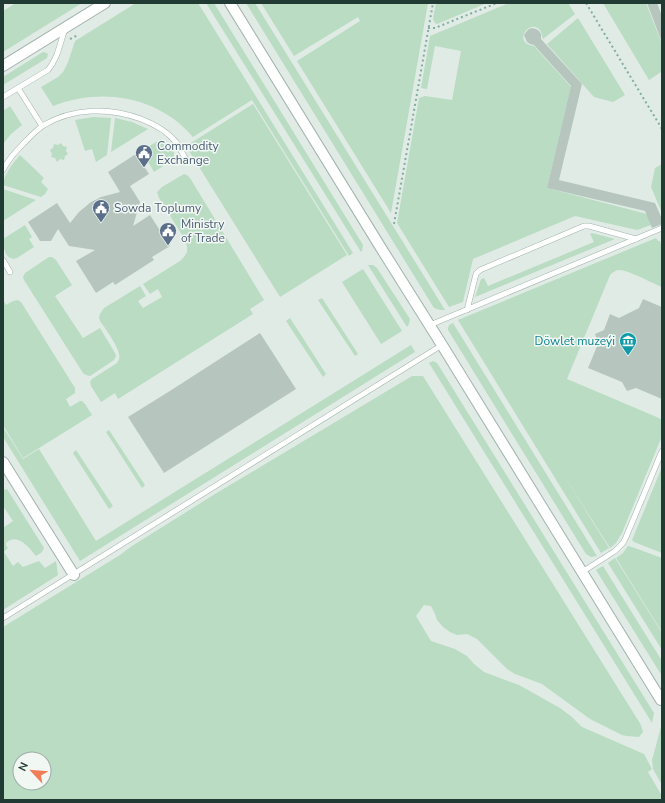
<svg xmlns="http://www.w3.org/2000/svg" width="665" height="803" viewBox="0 0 665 803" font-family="'Nunito Sans',sans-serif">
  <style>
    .green { fill: #b9dcc2; fill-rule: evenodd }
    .building { fill: #b6c6bf }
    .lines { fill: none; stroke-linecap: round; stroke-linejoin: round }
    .service-casing { stroke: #a3b3ad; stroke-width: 6 }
    .minor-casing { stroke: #a3b3ad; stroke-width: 12 }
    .path { stroke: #81ae9f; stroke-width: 2; stroke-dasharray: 2 3; stroke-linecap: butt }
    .service { stroke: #fff; stroke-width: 5 }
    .minor { stroke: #fff; stroke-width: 10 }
    .labels { text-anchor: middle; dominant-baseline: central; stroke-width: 3; stroke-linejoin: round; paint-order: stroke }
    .service-label { font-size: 12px; fill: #4e5e75; stroke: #f1f8f4; text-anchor: start }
    .culture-label { font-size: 12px; fill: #0d838f; stroke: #f1f8f4; text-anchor: end }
  </style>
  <rect width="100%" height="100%" fill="#e0ebe6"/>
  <g class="green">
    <path d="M16,3H82L3,52V11Z"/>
    <path d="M136,3H198L353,253L349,256L252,100L193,137C158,96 102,87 53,106L41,87L58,77L63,72L68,62L75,41Z"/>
    <path d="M206,3H214L363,245L362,251L361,252Z"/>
    <path d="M246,3H255L445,310H440L434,308Z"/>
    <path d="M261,3H428L391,213L297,61L360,21L358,17L294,56Z"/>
    <path d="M436,3H487L437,24L435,23L433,19Z"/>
    <path d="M509,3H568L575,14L543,39C542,37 542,33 540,30C529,18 512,43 534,46L571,87L547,188L647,214L650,221H649L651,225L637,230L575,216L473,259L463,302L449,307L397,223L419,98L425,96L452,100L461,51L435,46L427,89L421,88L430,36Z"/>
    <path d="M603,3H646L662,44V68L661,72L649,80Z"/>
    <path d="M578,18L625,95L613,102L594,97L547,44Z"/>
    <path d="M43,52L47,53L48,54L47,58L3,85V77Z"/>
    <path d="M253,104L347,255L280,297L186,146Z"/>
    <path d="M10,106L22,125L11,134L3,144V111Z"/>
    <path d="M93,117L111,118L107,155L96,162L92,149L85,151L75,120Z"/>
    <path d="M115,118L132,122L148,129L111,152Z"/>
    <path d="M161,139L174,151V157L171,161L154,172L149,163L146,165L138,153Z"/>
    <path d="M61,143L63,146L67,147L66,151L68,154L65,156L64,160L60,159L57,162L55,158L51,157L52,154L50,150L53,148L54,144L58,145Z"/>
    <path d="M20,155L44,178L41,182L48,189L45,194L41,197L3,185C4,174 13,163 20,155Z"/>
    <path d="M662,164V213L651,187L655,168Z"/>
    <path d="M184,174L187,175L190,178L264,300L250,309L253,314L118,399L115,393L101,402L91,386L90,382L92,379L117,363C119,360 120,358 119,354C118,346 105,328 100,321L99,318L100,314L104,308L140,286L146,296L138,301L143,308L162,297L158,289L150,294L143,284L180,261L184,257L187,252V246L184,238L159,198L157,192L162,187Z"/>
    <path d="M3,189L36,200L3,221Z"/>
    <path d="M25,225L32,237L29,239L34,247L17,258C6,262 3,248 3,239Z"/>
    <path d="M592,233L615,239L475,297L481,279L484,278L488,286L594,242L590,234Z"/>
    <path d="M656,238L658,241H660L662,247V287C652,283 627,269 618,270C614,271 612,273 610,275L567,379L659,418L662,420V436L622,533L616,543L610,548L559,468L609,548L601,553L458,320Z"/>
    <path d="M49,257H52L56,260L72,285L55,296L83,338L100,328L115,353L116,356L114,360L90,376L86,375L83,373L24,280L23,277L25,273Z"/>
    <path d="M368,265H373L377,268L410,319L409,324L407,327Z"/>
    <path d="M363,269L402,331L381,344L342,282Z"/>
    <path d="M322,298L358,354L355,356L318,300Z"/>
    <path d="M3,300L6,305C12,302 16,298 21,302L75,388V393L66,399L70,407L80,401H82L85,404L92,415L23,458L3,425Z"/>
    <path d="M290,318L326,374L323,377L286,321Z"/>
    <path d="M453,323L597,556L591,557L586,554L448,330V328L449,325Z"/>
    <path d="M411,345L415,352L80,561L3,437V427L23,459L39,449L96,541Z"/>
    <path d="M433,361L437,363L654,713L652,723L429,363Z"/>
    <path d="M412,376H423L641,725L643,732L639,737L627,736L622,735L590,719L542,684L515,674L507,669L477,639L467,634L457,635L450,632L443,627L437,620L435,614L431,606L424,605L416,616L431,641L455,649L467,656L474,664L484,672L519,685L560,708L572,717L582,727L644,754L652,769L648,772L662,796V800H3V627L120,555L132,546L215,494ZM20,759H44V783H20Z"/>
    <path d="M109,430L145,485L142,488L106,432Z"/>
    <path d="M76,450L113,506L109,509L73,453Z"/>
    <path d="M662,467V553L634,542L632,540Z"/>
    <path d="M7,489L44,548L42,552L36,556C29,547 17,532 6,543V545L8,548L4,552L13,566L18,562L23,567L39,561L45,568L56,561L58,575L3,610V528L13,521L3,506V490Z"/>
    <path d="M628,546L632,547L662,558V632L616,558L623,553Z"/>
    <path d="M615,558L662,633V650L608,563Z"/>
    <path d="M603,566L662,661V676L596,570Z"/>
    <path d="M662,723V785L653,769L652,760Z"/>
  </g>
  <g class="building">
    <path d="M647,3H657L662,16V40H661Z"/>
    <path d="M532,28L536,29L539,31L541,34V39L582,84L559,180L655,203L662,219V224L652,228L645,211L547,188L571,86L534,45L530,44L527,42L524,35L526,32L529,29Z"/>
    <path d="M136,154L149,174L130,186L140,202L133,226L150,215L170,246L152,257L154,260L115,285L113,282L96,293L76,261L95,250L69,246L58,229L51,241H40L28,222L57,203L70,223L79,212L91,202L101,197L120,192L108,172Z"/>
    <path d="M643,299L662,307V399L636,388L627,391L622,382L588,368L598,344L595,334L604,330L610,314L619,318L639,308Z"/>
    <path d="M260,333L296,389L164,473L128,417L173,389Z"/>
  </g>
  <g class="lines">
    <defs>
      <g id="service">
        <path d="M18,88L42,126"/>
        <path d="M3,97L48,70C58,58 60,43 65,29"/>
        <path d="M3,170C8,160 15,152 23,144C29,138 36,130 44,125C73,108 109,107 141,119C154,124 167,131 176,142C180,148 183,155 187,161"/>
        <path d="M3,260L10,272"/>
        <path d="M467,310L476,274L480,270L584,226H589L636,239"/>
        <path d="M430,325L662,228"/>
        <path d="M582,572L615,551L623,543L626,537L662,451"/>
        <path d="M3,618L442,345"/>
      </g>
      <g id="minor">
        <path d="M230,3L381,248L442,345L661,700"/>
        <path d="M3,66L105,3"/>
        <path d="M3,462L74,575"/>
      </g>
    </defs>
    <use href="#service" class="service-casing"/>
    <use href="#minor" class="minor-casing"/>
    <g class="path">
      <path d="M586,3L662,129"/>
      <path d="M428,28H435L440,26L497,3"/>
      <path d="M70,39L78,35"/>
      <path d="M394,224L433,3"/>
    </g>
    <use href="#service" class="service"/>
    <use href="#minor" class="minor"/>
  </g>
  <defs>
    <symbol id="civic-pin" viewBox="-11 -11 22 30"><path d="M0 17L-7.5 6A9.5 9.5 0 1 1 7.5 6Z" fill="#5c6f8a" stroke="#f1f8f4"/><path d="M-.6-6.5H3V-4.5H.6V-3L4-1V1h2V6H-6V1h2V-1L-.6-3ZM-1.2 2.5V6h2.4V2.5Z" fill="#fff"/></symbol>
    <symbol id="museum-pin" viewBox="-11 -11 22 30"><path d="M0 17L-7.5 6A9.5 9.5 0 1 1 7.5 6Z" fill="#0f9aa8" stroke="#f1f8f4"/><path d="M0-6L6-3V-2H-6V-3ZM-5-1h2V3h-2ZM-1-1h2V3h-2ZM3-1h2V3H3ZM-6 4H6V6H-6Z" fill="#fff"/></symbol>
  </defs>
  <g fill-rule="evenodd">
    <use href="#civic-pin" x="134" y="143" width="20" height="27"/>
    <use href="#civic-pin" x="91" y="198" width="20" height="27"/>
    <use href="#civic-pin" x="158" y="221" width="20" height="27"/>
    <use href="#museum-pin" x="618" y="331" width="20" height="27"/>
  </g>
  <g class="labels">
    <g class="service-label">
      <text x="157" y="146">Commodity<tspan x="157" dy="14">Exchange</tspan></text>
      <text x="114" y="208">Sowda Toplumy</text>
      <text x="181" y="224">Ministry<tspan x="181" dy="14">of Trade</tspan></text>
    </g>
    <g class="culture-label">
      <text x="615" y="341">Döwlet muzeýi</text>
    </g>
  </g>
  <rect width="665" height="803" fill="none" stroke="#213b34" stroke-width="8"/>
  <g transform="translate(32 771) rotate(296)"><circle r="19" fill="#f1f8f4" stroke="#9eaca7"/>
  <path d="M0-3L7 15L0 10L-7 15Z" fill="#f17c58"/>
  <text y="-6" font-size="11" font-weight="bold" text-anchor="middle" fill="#213b34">N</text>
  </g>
</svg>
